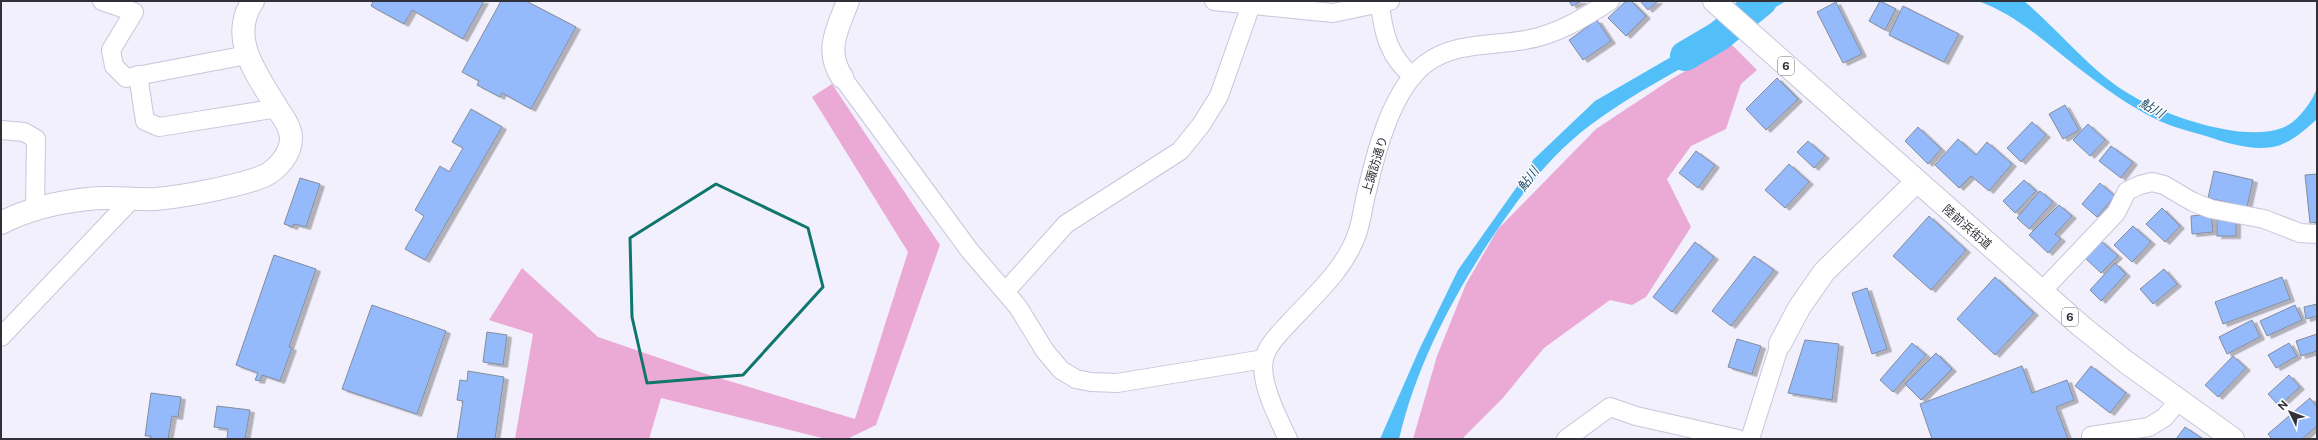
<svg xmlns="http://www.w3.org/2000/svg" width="2318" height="440" viewBox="0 0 2318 440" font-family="'Public Sans','Noto Sans JP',sans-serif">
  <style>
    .green { fill: #eba9d6 }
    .water { fill: #52bff9 }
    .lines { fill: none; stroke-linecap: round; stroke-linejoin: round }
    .river { stroke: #52bff9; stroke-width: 30 }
    .building { fill: #94bafc; stroke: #838c9d; filter: url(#shadow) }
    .minor-casing { stroke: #c7c6da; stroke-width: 20 }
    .tertiary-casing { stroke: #c7c6da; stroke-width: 24 }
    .trunk-casing { stroke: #c7c6da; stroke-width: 24 }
    .minor { stroke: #fff; stroke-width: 18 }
    .tertiary { stroke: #fff; stroke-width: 22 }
    .trunk { stroke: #fff; stroke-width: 22 }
    .marked { fill: none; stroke: #0f766e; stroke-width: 3; stroke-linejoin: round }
    .labels { text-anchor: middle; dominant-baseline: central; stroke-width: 3; stroke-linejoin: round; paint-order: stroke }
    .shield { fill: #fff; stroke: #6e6e74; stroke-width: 1 }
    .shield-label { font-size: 11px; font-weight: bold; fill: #303038 }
    .street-label { font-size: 12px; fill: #303038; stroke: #fff }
    .water-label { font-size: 13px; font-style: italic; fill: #245069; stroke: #fff }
  </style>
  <defs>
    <filter id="shadow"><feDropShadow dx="4.5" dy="2.5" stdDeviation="0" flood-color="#0004"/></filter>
  </defs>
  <rect width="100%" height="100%" fill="#f1f0fc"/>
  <g class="green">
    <path d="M1731,44L1757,70L1741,84L1726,129L1691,146L1667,179L1691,227L1646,297L1632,305L1610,300L1544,348L1502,399L1462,439H1413L1437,356L1466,284L1498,229L1596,129L1670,80Z"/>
    <path d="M832,84L940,245L876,425L847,439H826L661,398L649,439H515L533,334L489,320L522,268L598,337L706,374L855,419L908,252L812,97Z"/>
  </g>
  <g class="water">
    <path d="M1748,1H1786L1762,15Z"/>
    <path d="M1978,1H2024C2060,31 2090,71 2131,95C2166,116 2243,143 2282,128C2297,123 2312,102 2317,88V119C2306,129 2292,142 2277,146C2254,152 2227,143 2206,136C2192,132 2176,128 2162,122C2138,111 2114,95 2093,79C2055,52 2023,17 1978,1Z"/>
    <path d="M1716,31L1729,43C1681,68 1632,94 1589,126C1547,158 1516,201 1487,245C1448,306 1416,368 1399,439H1380L1419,350L1458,270L1526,174L1533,160L1595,101Z"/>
  </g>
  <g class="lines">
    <path class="river" d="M1685,56L1719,36L1762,1"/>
  </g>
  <g class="building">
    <path d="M373,1H484L463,39L412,10L404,24L371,6Z"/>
    <path d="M501,1H526L576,27L531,109L502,93L500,97L477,85L479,81L462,72Z"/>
    <path d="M1566,1H1582L1572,6L1569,1Z"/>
    <path d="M1626,1H1631L1646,16L1626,36L1608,18Z"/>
    <path d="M1640,1H1658L1648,10Z"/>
    <path d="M1880,1L1896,9L1885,30L1869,21Z"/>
    <path d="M1836,2L1862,54L1843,63L1817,12Z"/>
    <path d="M1903,6L1959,34L1944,62L1889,35Z"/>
    <path d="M1597,20L1611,41L1583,60L1569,40Z"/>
    <path d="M1777,78L1798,99L1766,130L1746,109Z"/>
    <path d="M2065,105L2079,130L2063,139L2049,114Z"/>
    <path d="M471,109L502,127L425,260L405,249L424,216L415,210L440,166L449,172L463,148L452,142Z"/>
    <path d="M2032,122L2046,135L2021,162L2007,148Z"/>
    <path d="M2088,124L2105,140L2090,156L2073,140Z"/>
    <path d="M1918,127L1941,149L1928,164L1905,141Z"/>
    <path d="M1958,139L1976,155L1987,142L2012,164L1989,191L1971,176L1959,188L1935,165Z"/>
    <path d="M1808,141L1825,156L1814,168L1797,152Z"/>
    <path d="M2111,146L2133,162L2121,178L2099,161Z"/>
    <path d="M1696,151L1715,165L1698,188L1679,173Z"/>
    <path d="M1789,164L1809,182L1785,208L1765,190Z"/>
    <path d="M2214,171L2253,180L2247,207L2208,198Z"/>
    <path d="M2317,174V222L2310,223L2305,175Z"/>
    <path d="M300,178L320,184L306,227L294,224L293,227L284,224Z"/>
    <path d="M2024,180L2036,191L2015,213L2003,201Z"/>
    <path d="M2100,183L2115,196L2097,217L2082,204Z"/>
    <path d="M2040,191L2053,202L2029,229L2017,218Z"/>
    <path d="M2059,205L2072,216L2055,234L2061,239L2048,253L2029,235Z"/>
    <path d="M2162,208L2180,226L2165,242L2146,224Z"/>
    <path d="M2211,214L2213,232L2192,234L2191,216Z"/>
    <path d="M1929,216L1966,250L1931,290L1893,256Z"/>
    <rect x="2217" y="217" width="19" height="19"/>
    <path d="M2133,226L2151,242L2132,262L2114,245Z"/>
    <path d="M2100,240L2118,256L2101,273L2084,257Z"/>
    <path d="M1695,242L1714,257L1672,312L1653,297Z"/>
    <path d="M274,255L316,269L289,347L292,348L280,381L262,375L260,381L255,380L258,373L236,365Z"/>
    <path d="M1754,256L1774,270L1731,326L1712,311Z"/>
    <path d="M2115,263L2126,274L2101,301L2090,290Z"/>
    <path d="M2164,269L2177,284L2153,304L2140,289Z"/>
    <path d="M1995,277L2034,313L1995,355L1957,319Z"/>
    <path d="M2282,277L2290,299L2223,324L2215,302Z"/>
    <path d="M1867,288L1887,349L1872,354L1852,293Z"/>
    <path d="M2317,304V316L2306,319L2304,307Z"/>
    <path d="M372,305L446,331L417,414L342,389Z"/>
    <path d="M2295,305L2302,320L2267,336L2260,321Z"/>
    <path d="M2252,320L2260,337L2227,354L2219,337Z"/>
    <path d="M487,332L507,335L503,365L483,362Z"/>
    <path d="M2317,334V351L2301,356L2296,341Z"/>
    <path d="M1737,339L1761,346L1752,374L1728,367Z"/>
    <path d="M1805,340L1839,344L1832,400L1788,393Z"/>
    <path d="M1912,343L1926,355L1893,392L1880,380Z"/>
    <path d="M2289,343L2297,356L2276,368L2268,355Z"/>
    <path d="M1936,353L1952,369L1921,400L1905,384Z"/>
    <path d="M2233,356L2246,368L2218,397L2205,385Z"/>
    <path d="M2022,366L2032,393L2067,380L2074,400L2056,407L2068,439H1932L1920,404Z"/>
    <path d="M2091,366L2126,393L2110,413L2075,386Z"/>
    <path d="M468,371L504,377L495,439H457L463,401L457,400L460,380L467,381Z"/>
    <path d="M2289,375L2300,387L2279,406L2268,394Z"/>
    <path d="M151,393L181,397L178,417L172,416L168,439H151V436H145Z"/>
    <path d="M2310,398L2317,407V426L2302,439H2272L2268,434Z"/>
    <path d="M217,406L250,410L245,439H227L228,429L214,427Z"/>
    <path d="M2185,427L2203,439H2176Z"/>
  </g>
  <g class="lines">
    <defs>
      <g id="minor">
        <path d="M102,1L134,12L111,50L114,66L126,78L247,55"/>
        <path d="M1214,1L1333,13L1390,1"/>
        <path d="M1380,4C1383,32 1389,58 1413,76"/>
        <path d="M138,75L145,121L159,127L278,108"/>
        <path d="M842,77L970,251L1018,307L1045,351L1061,370L1076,379L1091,382L1117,383L1264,359"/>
        <path d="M1,130L24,132L36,139L35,209"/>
        <path d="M1006,291L1066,224L1180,151L1201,125L1219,96L1251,5"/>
        <path d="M2041,292L2116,213L2127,191L2140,185L2152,182L2164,185L2193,202L2211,209L2264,219L2300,233L2317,234"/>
        <path d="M1,337L131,200"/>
        <path d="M1288,439C1278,418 1259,382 1264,359C1267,345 1280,333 1289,323C1314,296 1345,269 1357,234C1362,220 1363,205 1367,191C1376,151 1392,90 1425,64C1455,42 1490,46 1525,40C1556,35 1584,18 1610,1"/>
        <path d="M1566,439L1610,407L1636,416L1738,439"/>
        <path d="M1750,439L1780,344"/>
        <path d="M2093,439L2091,436L2149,427L2165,417L2178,401"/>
      </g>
      <g id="tertiary">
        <path d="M842,77C824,50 838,28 848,1"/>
        <path d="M1,223C28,209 58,202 88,199C110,196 132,200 155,199C182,197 240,186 264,176C278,169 291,154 291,138C291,129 284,118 279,111C259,77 227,39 253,1"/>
        <path d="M1780,344L1799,308L1824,272L1916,182"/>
      </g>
      <path id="trunk" d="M1714,1L2081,326L2126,362L2233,439"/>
    </defs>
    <use href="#minor" class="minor-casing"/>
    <use href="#tertiary" class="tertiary-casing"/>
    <use href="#trunk" class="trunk-casing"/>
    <use href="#minor" class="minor"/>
    <use href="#tertiary" class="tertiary"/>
    <use href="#trunk" class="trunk"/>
  </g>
  <path class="marked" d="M716,184L808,228L823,287L743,375L647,383L632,317L630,238Z"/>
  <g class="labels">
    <g class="shield">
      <rect x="1778" y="57" width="16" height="18" rx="3"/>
      <rect x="2062" y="308" width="16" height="18" rx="3"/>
    </g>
    <g class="shield-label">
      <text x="1786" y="66">6</text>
      <text x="2070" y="317">6</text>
    </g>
    <g class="street-label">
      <text transform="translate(1375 165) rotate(-73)">上諏訪通り</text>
      <text transform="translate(1967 227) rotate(41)">陸前浜街道</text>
    </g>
    <g class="water-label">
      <text transform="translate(2152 108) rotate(30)">鮎川</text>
      <text transform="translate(1528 179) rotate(-54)">鮎川</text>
    </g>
  </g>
  <rect width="2318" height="440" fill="none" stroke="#303038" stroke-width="4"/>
  <g transform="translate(2290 412) rotate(313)" stroke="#ffffff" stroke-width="3" paint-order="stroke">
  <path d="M0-3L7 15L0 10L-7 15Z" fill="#303038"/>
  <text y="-6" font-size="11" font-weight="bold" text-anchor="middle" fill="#303038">N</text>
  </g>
</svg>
